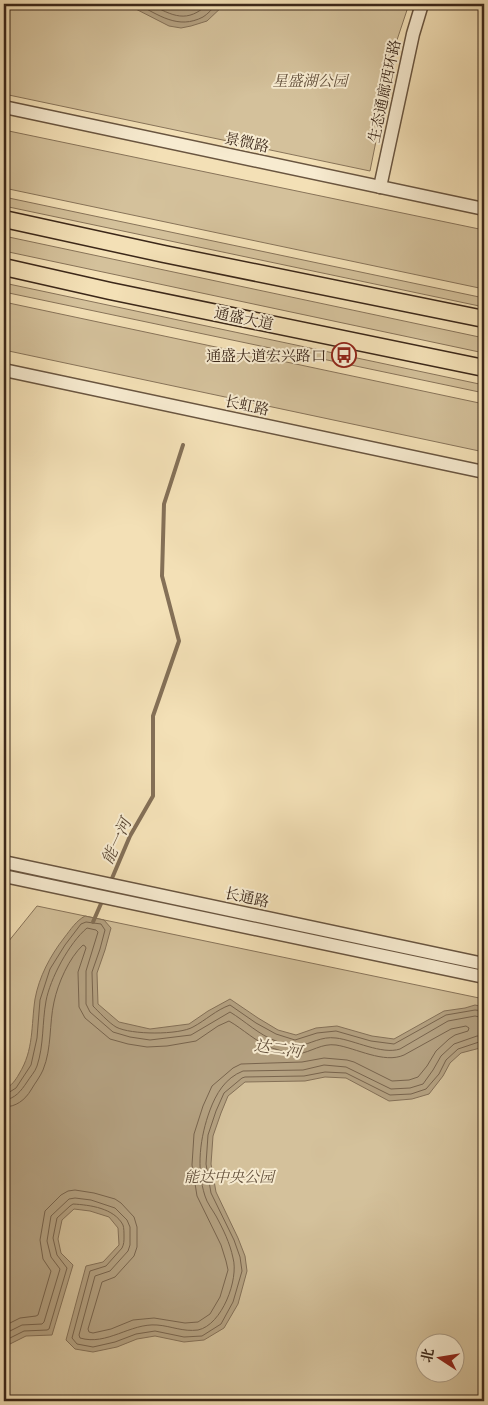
<svg xmlns="http://www.w3.org/2000/svg" width="488" height="1405" viewBox="0 0 488 1405" font-family="'Gentium Book Plus','Noto Serif SC',serif">
  <style>
    .green { fill: #d4c19b; stroke: #88745a; fill-rule: evenodd }
    .water { fill: #b4a181; stroke: #847057 }
    .lines { fill: none; stroke-linecap: round; stroke-linejoin: round }
    .shore { stroke: #78644d; stroke-width: 1 }
    .stream { stroke: #847057; stroke-width: 4 }
    .minor-casing { stroke: #695540; stroke-width: 15 }
    .major-casing { stroke: #3b2719; stroke-width: 19 }
    .minor { stroke: #f7ebd0; stroke-width: 12 }
    .major { stroke: #f3e0b6; stroke-width: 16 }
    .labels { text-anchor: middle; dominant-baseline: central; stroke-width: 4; stroke-linejoin: round; paint-order: stroke }
    .park-label { font-size: 15px; font-style: italic; fill: #614e3a; stroke: #f7ebd0 }
    .street-label { font-size: 15px; fill: #3b2719; stroke: #f7ebd0 }
    .poi-label { font-size: 15px; fill: #3b2719; stroke: #f7ebd0; text-anchor: end }
    .water-label { font-size: 16px; font-style: italic; fill: #5f4c38; stroke: #f7ebd0 }
  </style>
  <rect width="100%" height="100%" fill="#f3e0b6"/>
  <filter id="stains"><feTurbulence type="fractalNoise" baseFrequency=".004" numOctaves="4"/><feColorMatrix values="0 0 0 0 .2 0 0 0 0 .09 0 0 0 0 .02 0 0 0 .5 -.17"/></filter>
  <radialGradient id="worn" r=".72"><stop offset=".6" stop-color="#630" stop-opacity="0"/><stop offset="1" stop-color="#630" stop-opacity=".3"/></radialGradient>
  <g class="green">
    <path d="M4,4H409L395,46L370,171L4,94Z"/>
    <path d="M4,130L484,230V289L4,188Z"/>
    <path d="M4,197L484,298V307L4,206Z"/>
    <path d="M4,236L484,338V353L4,251Z"/>
    <path d="M4,283L484,385V393L4,292Z"/>
    <path d="M4,302L484,404V452L4,350Z"/>
    <path d="M37,906L484,999V1401H4V947ZM426,1342H456V1372H426Z"/>
  </g>
  <g class="water">
    <path d="M126,4H225L207,21L191,26L181,28L169,26Z"/>
    <path d="M85,916L104,920L111,928L105,950L97,973L98,1004L119,1022L150,1029L189,1024L208,1011L230,999L258,1018L278,1030L296,1035L316,1028L337,1026L372,1036L394,1039L444,1011L465,1008L475,1005L484,1007V1047L461,1053L450,1063L443,1076L429,1094L412,1099L389,1101L346,1078L325,1077L305,1081L245,1082L228,1096L221,1113L213,1136L211,1164L216,1192L238,1238L245,1256L247,1271L238,1304L224,1328L204,1340L184,1342L155,1336L137,1339L117,1347L93,1352L75,1349L66,1340L86,1266L103,1262L119,1245L118,1228L109,1217L90,1211L74,1209L62,1220L58,1239L61,1253L73,1265L52,1335L26,1336L4,1347V1090C12,1085 15,1081 19,1074C34,1050 31,1026 35,999C39,977 50,956 64,938C71,929 76,921 85,916Z"/>
  </g>
  <g class="lines">
    <g class="shore">
      <path d="M137,4C159,15 178,30 203,17C208,14 213,8 217,4"/>
      <path d="M150,4C173,16 187,24 208,4"/>
      <path d="M4,1094L8,1093L16,1088L31,1065L37,1038L40,1000L50,969L65,945L81,924L86,922L101,924L105,930L100,949L92,972L93,1006C98,1011 109,1023 116,1027C131,1035 179,1035 193,1027C206,1020 216,1010 230,1005L256,1023L276,1034L295,1040L317,1033L336,1031L371,1041L394,1044L446,1015L475,1010L484,1011"/>
      <path d="M4,1100C15,1099 21,1091 27,1082C30,1077 35,1072 37,1066C44,1045 42,1023 46,1001C50,979 69,943 87,928L96,930L98,932L86,971V1004L90,1012L113,1032L130,1037L150,1040L191,1035L230,1012C245,1021 259,1035 276,1041C282,1043 292,1047 298,1046C311,1044 321,1036 336,1038C354,1040 382,1055 400,1049L448,1021L475,1016L484,1018"/>
      <path d="M4,1107C16,1107 25,1100 31,1090C35,1083 40,1077 43,1070C52,1048 49,1024 54,1002C58,983 69,958 83,945L85,946L86,948L78,972L79,1007L85,1018L110,1039L128,1044L147,1047L167,1046L196,1041L218,1026L229,1021C243,1029 256,1042 272,1048C279,1050 290,1054 298,1054C311,1052 322,1043 336,1045C356,1048 384,1064 404,1055L451,1029L466,1026L469,1028L468,1031L455,1035L449,1039L436,1051L427,1066L418,1077L409,1080L392,1081L354,1062L347,1060L324,1058L302,1062L241,1064L233,1068L212,1086L203,1106L194,1134L192,1165L197,1196L221,1245L226,1261L228,1270L220,1297L210,1314L198,1322L185,1323L154,1318L133,1320L111,1329L93,1333L89,1332L88,1329L102,1282L115,1277L134,1256L137,1247V1227L134,1217L121,1203L115,1199L94,1193L75,1190L68,1191L61,1195L45,1211L40,1240L43,1259L51,1271L38,1315L36,1316L20,1318L4,1326"/>
      <path d="M4,1334L22,1325L42,1324L44,1322L60,1269L51,1257L47,1241L51,1216L69,1199L75,1198L91,1200L115,1208L127,1220L130,1227V1245L128,1251L110,1271L95,1276L79,1335L80,1338C107,1346 130,1323 157,1325C171,1326 183,1332 198,1330C222,1325 239,1279 233,1258C230,1243 223,1229 216,1216C212,1209 207,1203 205,1196C196,1168 200,1137 210,1110C216,1094 225,1078 243,1071L303,1070L324,1065L346,1067L391,1089L410,1088L423,1084L433,1070L441,1056L454,1044L477,1036H484"/>
      <path d="M4,1341L24,1331L47,1330L49,1329L67,1268L57,1255L53,1238L57,1218L70,1206L73,1204C90,1205 114,1208 123,1225C124,1228 124,1233 124,1237C124,1241 124,1244 122,1248L106,1266L90,1271L72,1338L77,1344L93,1347L115,1342L136,1334L155,1331L184,1337L202,1336L221,1324L233,1302L242,1271L240,1257L234,1240L211,1193L206,1164L208,1135L216,1111L224,1093L242,1078L245,1077L304,1076L325,1072L346,1073L390,1095L411,1094L426,1089L439,1074L446,1060L458,1049L479,1042H484"/>
    </g>
    <g class="stream">
      <path d="M110,883L130,836L153,796V716L179,641L162,576L164,504L183,445"/>
      <path d="M93,922L103,899"/>
    </g>
    <defs>
      <g id="minor">
        <path d="M4,107L484,209"/>
        <path d="M380,187L413,34L422,4"/>
        <path d="M4,370L484,472"/>
        <path d="M4,862L484,964"/>
        <path d="M4,876L484,977"/>
      </g>
      <g id="major">
        <path d="M4,219L164,254L484,319"/>
        <path d="M4,267L110,291L484,368"/>
      </g>
    </defs>
    <use href="#minor" class="minor-casing"/>
    <use href="#major" class="major-casing"/>
    <use href="#minor" class="minor"/>
    <use href="#major" class="major"/>
  </g>
  <defs>
    <symbol id="bus-ring" viewBox="-11 -11 22 22"><circle r="9.5" fill="#f7ebd0" stroke="#8f2418" stroke-width="1.5"/><path d="M-5-6H5V4H4V6H2V4H-2V6H-4V4H-5ZM-3.5-4V0h7V-4ZM-3.5 1.2v1.5H-2V1.2ZM2 1.2v1.5H3.5V1.2Z" fill="#8f2418"/></symbol>
  </defs>
  <g fill-rule="evenodd">
    <use href="#bus-ring" x="330" y="341" width="28" height="28"/>
  </g>
  <g class="labels">
    <g class="park-label">
      <text x="310" y="80">星盛湖公园</text>
      <text x="229" y="1176">能达中央公园</text>
    </g>
    <g class="street-label">
      <text transform="translate(384 91) rotate(-78)">生态通廊西环路</text>
      <text transform="translate(247 142) rotate(12)">景微路</text>
      <text transform="translate(244 318) rotate(12)">通盛大道</text>
      <text transform="translate(247 405) rotate(12)">长虹路</text>
      <text transform="translate(247 897) rotate(12)">长通路</text>
    </g>
    <g class="poi-label">
      <text x="326" y="355">通盛大道宏兴路口</text>
    </g>
    <g class="water-label">
      <text transform="translate(116 841) rotate(-65)">能一河</text>
      <text transform="translate(278 1048) rotate(8)">达二河</text>
    </g>
  </g>
  <rect width="488" height="1405" fill="none" stroke="#f3e0b6" stroke-width="20"/>
  <rect x="5" y="5" width="478" height="1395" fill="none" stroke="#3b2719" stroke-width="2.5"/>
  <rect x="10" y="10" width="468" height="1385" fill="none" stroke="#3b2719"/>
  <g transform="translate(440 1358) rotate(282)"><circle r="24" fill="#f7ebd0" stroke="#ac9d87"/>
  <path d="M0-4L9 19L0 12L-9 19Z" fill="#8f2418"/>
  <text y="-8" font-size="14" font-weight="bold" text-anchor="middle" fill="#3b2719">北</text>
  </g>
  <rect width="100%" height="100%" filter="url(#stains)"/>
  <rect width="100%" height="100%" fill="url(#worn)"/>
</svg>
